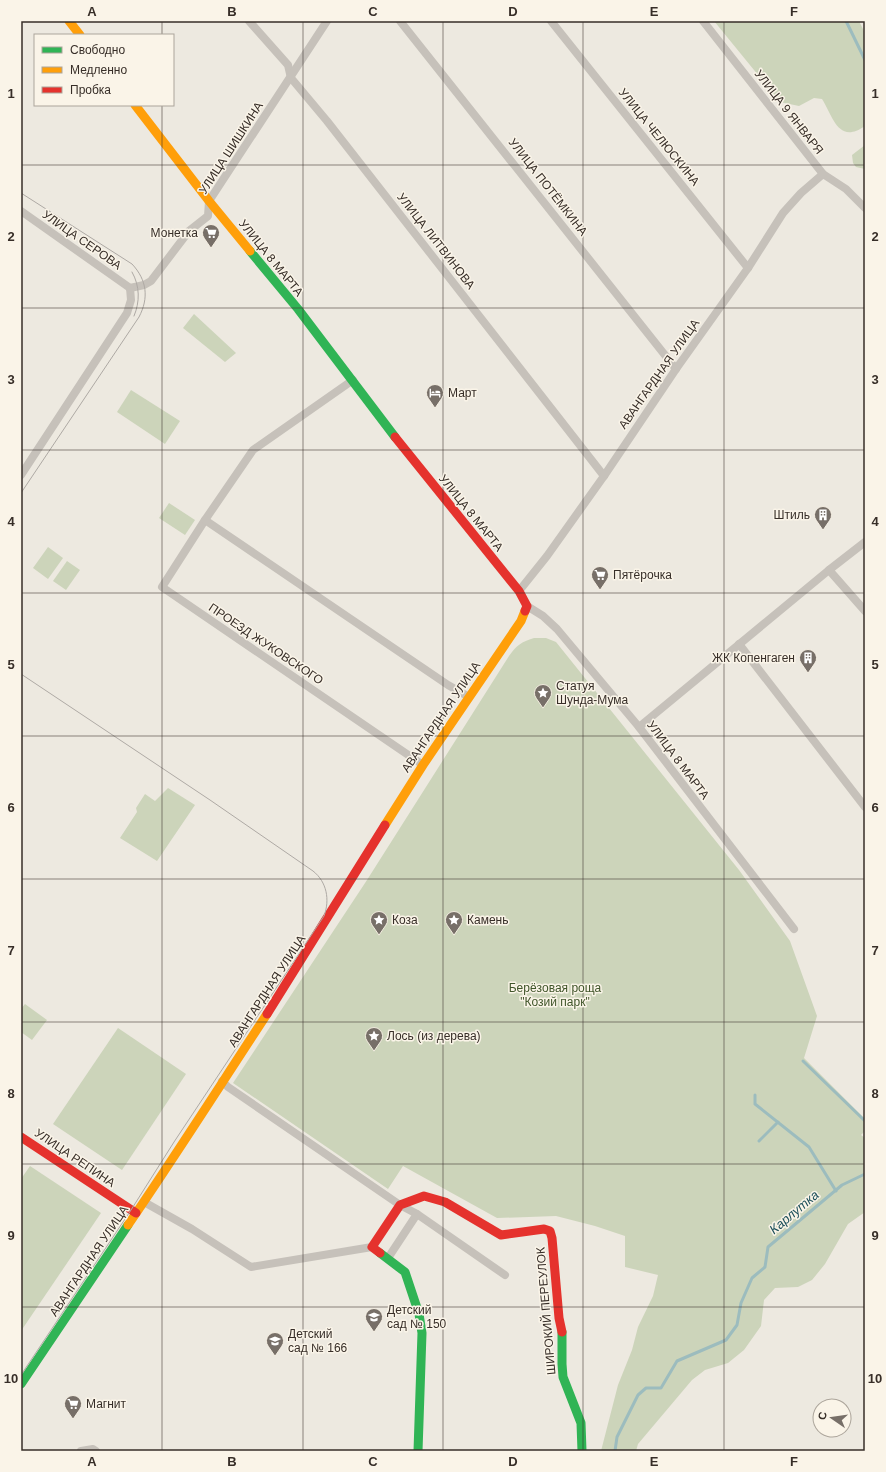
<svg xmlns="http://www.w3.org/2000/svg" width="886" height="1472" viewBox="0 0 886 1472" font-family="Helvetica,sans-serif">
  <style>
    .green { fill: #ccd4ba }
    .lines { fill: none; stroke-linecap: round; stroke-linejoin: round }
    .stream { stroke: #9cbcbe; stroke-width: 3 }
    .street { stroke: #c6c1ba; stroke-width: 8 }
    .fast { stroke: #30b455; stroke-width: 9 }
    .slow { stroke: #ff9f0a; stroke-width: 9 }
    .jam { stroke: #e5322d; stroke-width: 9 }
    .tram { stroke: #aea9a4; stroke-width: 1 }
    .grid { fill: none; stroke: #372e28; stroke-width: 1; stroke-opacity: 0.55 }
    .labels { text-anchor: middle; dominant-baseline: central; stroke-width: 3; stroke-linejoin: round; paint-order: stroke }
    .street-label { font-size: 12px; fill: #372e28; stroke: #faf4e8 }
    .poi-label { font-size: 12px; fill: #372e28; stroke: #faf4e8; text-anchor: start }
    .park-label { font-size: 12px; fill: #41562b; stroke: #faf4e8 }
    .water-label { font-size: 13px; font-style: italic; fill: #1c4f5a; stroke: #faf4e8 }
    .neatline { fill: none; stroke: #372e28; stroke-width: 1.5 }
    .grid-label { font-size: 13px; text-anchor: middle; font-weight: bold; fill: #372e28 }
  </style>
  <rect width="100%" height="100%" fill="#ede9e0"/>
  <g class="green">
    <path d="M714,21H859L865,33V126C838,145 833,116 822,99L814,98L799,106L780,102Z"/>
    <path d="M865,145V169L856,167L853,163L852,155Z"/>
    <path d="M194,314L236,353L225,362L183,328Z"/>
    <path d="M131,390L180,421L165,444L117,412Z"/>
    <path d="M169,503L195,520L185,535L159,518Z"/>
    <path d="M48,547L63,558L48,579L33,568Z"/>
    <path d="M67,561L80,570L66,590L53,581Z"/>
    <path d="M534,638H546L556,642L739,870L790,941L817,1016L804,1058L865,1119V1131L861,1135L865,1138V1212L848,1224L825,1264L812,1280L798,1287L775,1288L764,1300L761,1326L744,1350L728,1363L705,1370L692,1380L638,1444L636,1451H601L618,1385L632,1350L638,1327L653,1296L658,1275L625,1267V1236L595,1226L556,1216L497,1218L403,1166L388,1189L233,1083L367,880L509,656C517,645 521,642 534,638Z"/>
    <path d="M168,788L195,805L157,861L120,838L137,812L136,808L145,794L155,801Z"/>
    <path d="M25,1004L47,1020L32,1040L21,1032V1009Z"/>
    <path d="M118,1028L186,1074L122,1170L53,1124Z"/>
    <path d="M30,1166L101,1213L21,1331V1179Z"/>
  </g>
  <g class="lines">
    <g class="stream">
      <path d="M846,21L865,60"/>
      <path d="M803,1061L865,1121"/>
      <path d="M755,1095V1104L809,1147L836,1191"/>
      <path d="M759,1141L778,1122"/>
      <path d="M615,1451L617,1437L638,1395L646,1388H661L677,1361L726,1340L737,1325L741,1303L752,1278L765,1267L768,1247L842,1185L865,1174"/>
    </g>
    <g class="street">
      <path d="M249,21L288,65L291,78L327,121L604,476"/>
      <path d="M400,21L676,369"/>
      <path d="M551,21L748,268"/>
      <path d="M703,21L823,174L846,189L865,208"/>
      <path d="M21,211L130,288"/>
      <path d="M130,288L144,285L151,281L189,231L208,216L209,201L327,21"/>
      <path d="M353,380L253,450L205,520L162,587L423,765"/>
      <path d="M21,475L127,313L131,300L130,288"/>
      <path d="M205,520L448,685L469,697"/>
      <path d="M829,570L865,611"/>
      <path d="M519,591L547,556L604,476L676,369L748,268L783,213L801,193L823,174"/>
      <path d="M527,606L543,616L557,629L639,727L794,929"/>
      <path d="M739,644L865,807"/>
      <path d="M639,727L829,570L865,542"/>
      <path d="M222,1081L228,1087L400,1205L417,1214L505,1275"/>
      <path d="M144,1202L192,1229L251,1267L372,1247"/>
      <path d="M388,1258L417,1214"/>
      <path d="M81,1451L93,1449L96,1451"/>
    </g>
    <g class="fast">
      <path d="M250,251L298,309L395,437"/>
      <path d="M380,1253L405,1272L419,1314L422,1333L418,1451"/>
      <path d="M562,1332V1364L563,1377L581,1423L582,1451"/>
      <path d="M21,1384L128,1225"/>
    </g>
    <g class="slow">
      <path d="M69,21L80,35"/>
      <path d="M135,105L209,201L250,251"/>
      <path d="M385,825L423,765L521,621L525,611"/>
      <path d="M128,1225C176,1155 221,1084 267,1014"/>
    </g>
    <g class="jam">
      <path d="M395,437L519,591L527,606L525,611"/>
      <path d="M267,1014L385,825"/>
      <path d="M21,1137L136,1213"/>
      <path d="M380,1253L372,1247L400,1205L424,1196L445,1202L501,1235L544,1229L550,1231L552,1238L559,1318L562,1332"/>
    </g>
    <g class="tram">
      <path d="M21,193L132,264C147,280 149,298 139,317L21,493"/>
      <path d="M132,272C140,286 140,302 134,316"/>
      <path d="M21,674L210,800L313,871C327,882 330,900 324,916L174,1142L131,1210L21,1375"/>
    </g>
  </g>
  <path class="grid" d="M162,21V35M303,21V1451M443,21V1451M583,21V1451M724,21V1451M162,105V1451M21,165H865M21,308H865M21,450H865M21,593H865M21,736H865M21,879H865M21,1022H865M21,1164H865M21,1307H865"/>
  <defs>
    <symbol id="supermarket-pin" viewBox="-11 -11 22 30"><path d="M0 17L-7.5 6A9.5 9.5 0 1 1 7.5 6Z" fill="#776f68" stroke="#faf4e8"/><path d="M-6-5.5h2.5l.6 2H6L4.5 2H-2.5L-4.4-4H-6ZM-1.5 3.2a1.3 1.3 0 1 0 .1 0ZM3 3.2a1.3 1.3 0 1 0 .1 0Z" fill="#fff"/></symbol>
    <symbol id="hotel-pin" viewBox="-11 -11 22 30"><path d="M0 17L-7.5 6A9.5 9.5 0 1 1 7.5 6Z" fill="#776f68" stroke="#faf4e8"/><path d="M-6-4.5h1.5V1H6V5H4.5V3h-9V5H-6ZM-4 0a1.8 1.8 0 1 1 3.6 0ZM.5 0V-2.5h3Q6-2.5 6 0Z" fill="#fff"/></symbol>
    <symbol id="building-pin" viewBox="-11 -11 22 30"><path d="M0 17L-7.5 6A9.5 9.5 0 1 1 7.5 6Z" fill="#776f68" stroke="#faf4e8"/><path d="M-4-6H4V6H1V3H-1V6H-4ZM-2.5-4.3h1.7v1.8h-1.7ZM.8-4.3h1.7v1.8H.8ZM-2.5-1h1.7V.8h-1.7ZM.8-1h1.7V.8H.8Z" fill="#fff"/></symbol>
    <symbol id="sight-pin" viewBox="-11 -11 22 30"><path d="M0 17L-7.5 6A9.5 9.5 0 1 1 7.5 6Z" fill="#776f68" stroke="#faf4e8"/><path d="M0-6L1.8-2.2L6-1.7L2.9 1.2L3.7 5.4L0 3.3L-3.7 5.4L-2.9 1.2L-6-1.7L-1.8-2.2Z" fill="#fff"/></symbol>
    <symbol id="school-pin" viewBox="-11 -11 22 30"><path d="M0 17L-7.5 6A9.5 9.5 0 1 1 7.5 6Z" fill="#776f68" stroke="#faf4e8"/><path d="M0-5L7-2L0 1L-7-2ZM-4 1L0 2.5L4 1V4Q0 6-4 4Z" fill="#fff"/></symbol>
  </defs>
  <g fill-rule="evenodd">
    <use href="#supermarket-pin" x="201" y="223" width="20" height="27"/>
    <use href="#hotel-pin" x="425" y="383" width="20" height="27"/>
    <use href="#building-pin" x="813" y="505" width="20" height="27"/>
    <use href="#supermarket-pin" x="590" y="565" width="20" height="27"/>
    <use href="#building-pin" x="798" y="648" width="20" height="27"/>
    <use href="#sight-pin" x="533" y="683" width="20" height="27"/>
    <use href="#sight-pin" x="369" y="910" width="20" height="27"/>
    <use href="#sight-pin" x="444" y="910" width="20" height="27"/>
    <use href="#sight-pin" x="364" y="1026" width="20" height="27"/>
    <use href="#school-pin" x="364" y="1307" width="20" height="27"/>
    <use href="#school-pin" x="265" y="1331" width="20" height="27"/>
    <use href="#supermarket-pin" x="63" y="1394" width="20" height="27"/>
  </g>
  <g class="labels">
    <g class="street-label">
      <text transform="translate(789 112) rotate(52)">УЛИЦА 9 ЯНВАРЯ</text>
      <text transform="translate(659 137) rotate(51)">УЛИЦА ЧЕЛЮСКИНА</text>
      <text transform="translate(231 148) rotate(-57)">УЛИЦА ШИШКИНА</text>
      <text transform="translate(548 187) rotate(52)">УЛИЦА ПОТЁМКИНА</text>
      <text transform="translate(82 240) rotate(35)">УЛИЦА СЕРОВА</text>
      <text transform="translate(436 241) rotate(52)">УЛИЦА ЛИТВИНОВА</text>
      <text transform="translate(271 258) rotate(51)">УЛИЦА 8 МАРТА</text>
      <text transform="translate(659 374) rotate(-55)">АВАНГАРДНАЯ УЛИЦА</text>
      <text transform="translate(471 513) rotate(51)">УЛИЦА 8 МАРТА</text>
      <text transform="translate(266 644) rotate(34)">ПРОЕЗД ЖУКОВСКОГО</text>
      <text transform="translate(441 717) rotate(-56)">АВАНГАРДНАЯ УЛИЦА</text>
      <text transform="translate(678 760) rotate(53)">УЛИЦА 8 МАРТА</text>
      <text transform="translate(267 991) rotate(-57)">АВАНГАРДНАЯ УЛИЦА</text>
      <text transform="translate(75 1158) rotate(34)">УЛИЦА РЕПИНА</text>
      <text transform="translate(89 1261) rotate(-56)">АВАНГАРДНАЯ УЛИЦА</text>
      <text transform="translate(546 1311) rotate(-95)">ШИРОКИЙ ПЕРЕУЛОК</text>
    </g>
    <g class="poi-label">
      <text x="198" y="233" text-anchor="end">Монетка</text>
      <text x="448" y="393">Март</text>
      <text x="810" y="515" text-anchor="end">Штиль</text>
      <text x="613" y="575">Пятёрочка</text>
      <text x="795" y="658" text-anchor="end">ЖК Копенгаген</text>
      <text x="556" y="686">Статуя<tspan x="556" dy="14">Шунда-Мума</tspan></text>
      <text x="392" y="920">Коза</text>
      <text x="467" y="920">Камень</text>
      <text x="387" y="1036">Лось (из дерева)</text>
      <text x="387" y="1310">Детский<tspan x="387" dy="14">сад № 150</tspan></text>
      <text x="288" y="1334">Детский<tspan x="288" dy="14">сад № 166</tspan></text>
      <text x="86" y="1404">Магнит</text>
    </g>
    <g class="park-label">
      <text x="555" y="988">Берёзовая роща<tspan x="555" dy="14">"Козий парк"</tspan></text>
    </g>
    <g class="water-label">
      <text transform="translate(794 1212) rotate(-40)">Карлутка</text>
    </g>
  </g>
  <rect width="886" height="1472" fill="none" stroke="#faf4e8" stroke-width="44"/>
  <rect x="34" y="34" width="140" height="72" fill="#faf4e8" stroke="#aca59b"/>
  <rect x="42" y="47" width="20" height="6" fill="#30b455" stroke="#aca59b"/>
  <text x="70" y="54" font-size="12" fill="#372e28">Свободно</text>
  <rect x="42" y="67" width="20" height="6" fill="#ff9f0a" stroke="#aca59b"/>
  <text x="70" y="74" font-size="12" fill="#372e28">Медленно</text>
  <rect x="42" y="87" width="20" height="6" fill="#e5322d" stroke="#aca59b"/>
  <text x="70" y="94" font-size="12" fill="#372e28">Пробка</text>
  <g transform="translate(832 1418) rotate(283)"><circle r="19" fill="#faf4e8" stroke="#aca59b"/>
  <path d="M0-3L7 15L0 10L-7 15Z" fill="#776f68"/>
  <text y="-6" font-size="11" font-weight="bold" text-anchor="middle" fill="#372e28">С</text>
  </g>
  <rect x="22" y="22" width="842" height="1428" class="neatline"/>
  <g class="grid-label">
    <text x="92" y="16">A</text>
    <text x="232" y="16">B</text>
    <text x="373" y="16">C</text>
    <text x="513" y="16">D</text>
    <text x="654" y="16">E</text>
    <text x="794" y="16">F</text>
    <text x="11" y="98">1</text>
    <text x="875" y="98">1</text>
    <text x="11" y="241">2</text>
    <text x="875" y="241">2</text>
    <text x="11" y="384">3</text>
    <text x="875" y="384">3</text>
    <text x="11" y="526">4</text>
    <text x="875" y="526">4</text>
    <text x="11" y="669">5</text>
    <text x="875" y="669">5</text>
    <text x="11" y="812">6</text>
    <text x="875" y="812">6</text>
    <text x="11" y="955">7</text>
    <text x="875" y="955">7</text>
    <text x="11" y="1098">8</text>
    <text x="875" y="1098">8</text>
    <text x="11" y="1240">9</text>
    <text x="875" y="1240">9</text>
    <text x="11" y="1383">10</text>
    <text x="875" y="1383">10</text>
    <text x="92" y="1466">A</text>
    <text x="232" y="1466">B</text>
    <text x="373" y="1466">C</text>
    <text x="513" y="1466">D</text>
    <text x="654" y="1466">E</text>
    <text x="794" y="1466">F</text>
  </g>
</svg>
